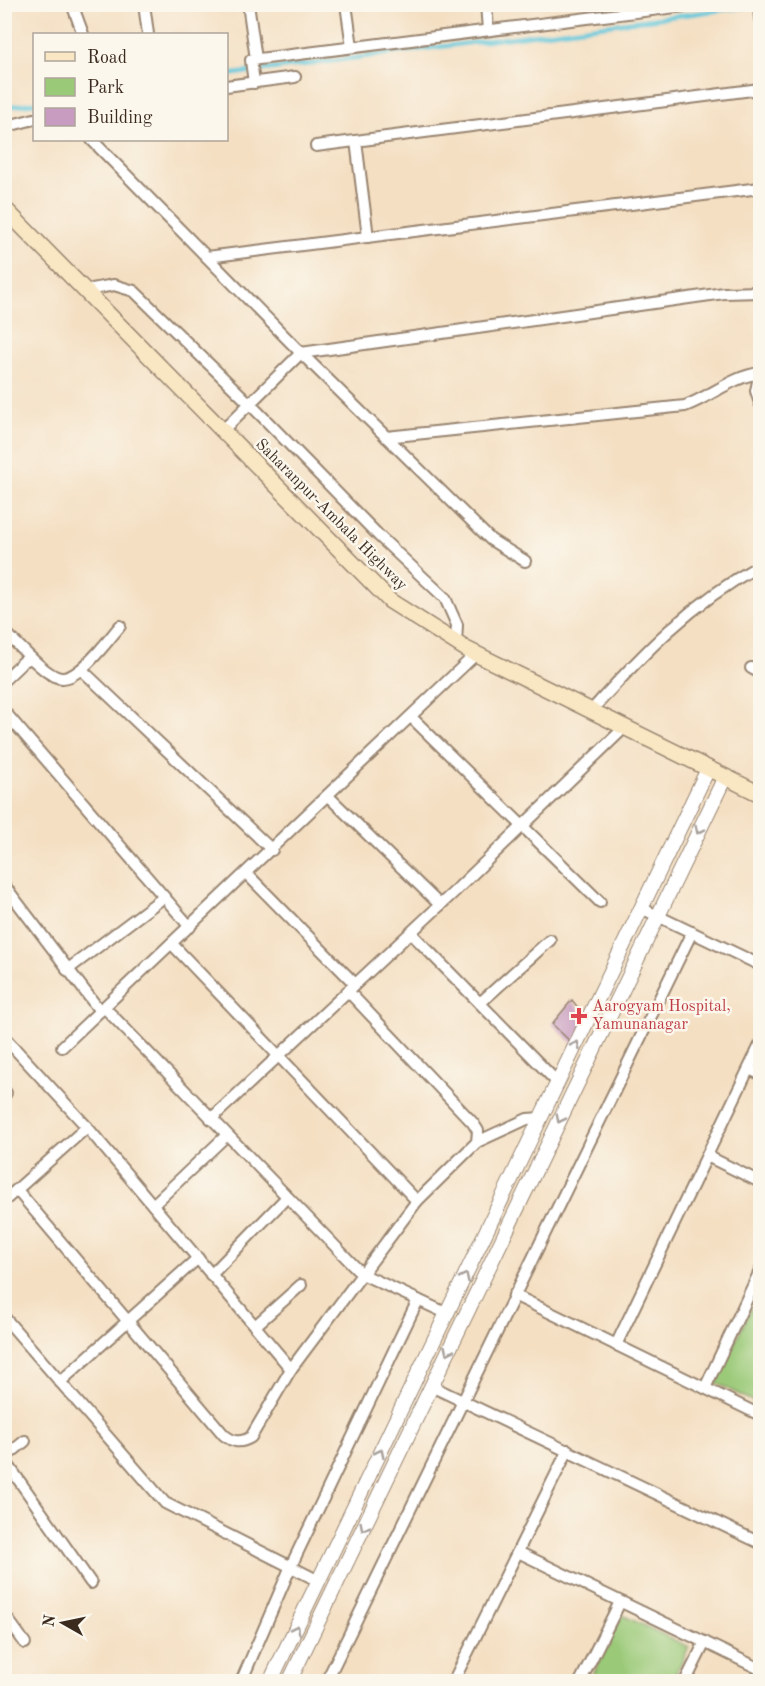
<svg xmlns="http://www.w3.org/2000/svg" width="765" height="1686" viewBox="0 0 765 1686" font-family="'Old Standard TT',serif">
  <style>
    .green { fill: #9ac977; stroke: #6a7a4a; stroke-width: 1.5 }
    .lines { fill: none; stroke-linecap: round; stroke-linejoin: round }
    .stream { stroke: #5ec6da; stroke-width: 4.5 }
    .building { fill: #c89bc0 }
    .minor-casing { stroke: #988470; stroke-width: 14 }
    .tertiary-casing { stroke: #988470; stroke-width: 16 }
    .secondary-casing { stroke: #988470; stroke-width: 18 }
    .minor { stroke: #fff; stroke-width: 10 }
    .tertiary { stroke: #fff; stroke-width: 14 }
    .secondary { stroke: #f9e7c3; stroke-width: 15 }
    .oneway { stroke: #a79f9a }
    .health-dot { fill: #e0444e; stroke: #fbf7ec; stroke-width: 2 }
    .labels { text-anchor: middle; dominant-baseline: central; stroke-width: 5; stroke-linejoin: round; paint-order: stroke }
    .street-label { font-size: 16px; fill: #3b2a1e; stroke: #fbf7ec }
    .health-label { font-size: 16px; fill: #be3a42; stroke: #fbf7ec; text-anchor: start }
  </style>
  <rect width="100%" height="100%" fill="#fbf7ec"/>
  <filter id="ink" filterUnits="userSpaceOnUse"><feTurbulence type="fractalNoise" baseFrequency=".0167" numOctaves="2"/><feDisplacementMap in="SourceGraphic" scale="12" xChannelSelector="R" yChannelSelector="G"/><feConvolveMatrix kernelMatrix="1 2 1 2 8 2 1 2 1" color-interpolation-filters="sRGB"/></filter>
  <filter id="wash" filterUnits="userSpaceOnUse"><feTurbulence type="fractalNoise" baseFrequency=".008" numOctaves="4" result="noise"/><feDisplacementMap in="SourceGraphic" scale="24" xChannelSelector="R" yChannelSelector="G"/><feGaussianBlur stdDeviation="1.35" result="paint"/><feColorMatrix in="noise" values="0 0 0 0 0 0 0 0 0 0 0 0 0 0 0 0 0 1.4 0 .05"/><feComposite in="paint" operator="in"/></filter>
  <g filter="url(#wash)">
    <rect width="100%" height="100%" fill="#f4dfc2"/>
    <g class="green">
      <path d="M760,1289V1405L716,1383Z"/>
      <path d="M622,1615L689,1647L672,1681H590Z"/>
    </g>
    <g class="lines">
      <g class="stream">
        <path d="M226,75L759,5"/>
        <path d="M4,107L34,103"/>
      </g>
    </g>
    <g id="blocks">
      <path class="building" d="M572,1000L586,1018L574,1045L552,1024Z"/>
    </g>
  </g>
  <g filter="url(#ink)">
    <use href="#blocks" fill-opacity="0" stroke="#988470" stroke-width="1.5"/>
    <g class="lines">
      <defs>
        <g id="minor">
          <path d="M72,4L83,34"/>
          <path d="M144,4L148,34"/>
          <path d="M248,4L256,59"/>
          <path d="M346,4L352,47"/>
          <path d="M486,4L488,30"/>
          <path d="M759,4L760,19"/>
          <path d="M254,83L251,60L700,4"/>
          <path d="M226,86L295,77"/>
          <path d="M4,127L34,119"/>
          <path d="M92,140L301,353L491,540L525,561"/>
          <path d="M356,141L368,237"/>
          <path d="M316,146L760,89"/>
          <path d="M207,257L760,188"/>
          <path d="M87,290L114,285L134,291L250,404L380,537L445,598L457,625L456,643"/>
          <path d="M760,372L756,391L760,403"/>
          <path d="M222,431L301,353L724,293L760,292"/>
          <path d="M386,437L685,406C712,396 731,377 760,373"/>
          <path d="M4,631L31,658"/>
          <path d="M751,668L760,673"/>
          <path d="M82,670L272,850"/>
          <path d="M4,680L24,661L31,658C39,665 52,678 62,678C80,679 109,639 120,626"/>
          <path d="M4,711L190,927"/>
          <path d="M591,711C645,651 689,605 760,565"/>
          <path d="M411,717L600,902"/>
          <path d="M328,796L440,905"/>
          <path d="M247,874L355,984"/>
          <path d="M4,885L100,1011"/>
          <path d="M641,908L760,965"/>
          <path d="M411,933L558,1083"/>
          <path d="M172,944L417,1201"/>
          <path d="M67,970L164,897"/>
          <path d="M480,1003L550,940"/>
          <path d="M104,1007L362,1274L448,1314"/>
          <path d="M4,1037L87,1127L291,1369"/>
          <path d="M62,1047L476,654"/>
          <path d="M749,1069L760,1074"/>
          <path d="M4,1094L6,1093"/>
          <path d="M211,1119L453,893L624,728"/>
          <path d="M477,1142L527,1119L541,1118"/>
          <path d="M707,1156L760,1182"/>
          <path d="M17,1190L224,1435C233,1442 240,1444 251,1437L291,1369L417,1201L477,1142L478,1131L473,1123L348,991"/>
          <path d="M4,1201L87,1127"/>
          <path d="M153,1205L227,1135"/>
          <path d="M211,1275L287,1197"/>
          <path d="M514,1295L760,1415"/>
          <path d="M4,1317L165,1503L319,1581"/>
          <path d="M255,1326L301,1285"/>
          <path d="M616,1345L760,1045"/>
          <path d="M60,1382L198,1258"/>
          <path d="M431,1386L760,1543"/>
          <path d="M705,1388L760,1271"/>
          <path d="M4,1458L25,1441"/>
          <path d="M4,1459L91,1583"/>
          <path d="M518,1552L760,1669"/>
          <path d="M4,1614L25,1643"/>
          <path d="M241,1682L291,1566L418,1300"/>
          <path d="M326,1682L692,932"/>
          <path d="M453,1682L568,1450"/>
          <path d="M580,1682L620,1602"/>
          <path d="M685,1682L705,1642"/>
        </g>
        <g id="tertiary">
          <path d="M270,1682L708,769"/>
          <path d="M289,1682L725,777"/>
        </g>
        <path id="secondary" d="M4,208L390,601L466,649L760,794"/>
      </defs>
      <use href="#minor" class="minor-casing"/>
      <use href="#tertiary" class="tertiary-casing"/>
      <use href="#secondary" class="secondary-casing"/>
      <use href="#minor" class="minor"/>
      <use href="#tertiary" class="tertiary"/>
      <use href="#secondary" class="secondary"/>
    </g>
    <defs><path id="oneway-chevron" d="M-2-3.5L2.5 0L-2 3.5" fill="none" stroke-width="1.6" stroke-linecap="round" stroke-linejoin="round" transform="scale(1.5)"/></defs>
    <g class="oneway">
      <use href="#oneway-chevron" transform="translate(699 830) rotate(116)"/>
      <use href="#oneway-chevron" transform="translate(576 1045) rotate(-64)"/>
      <use href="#oneway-chevron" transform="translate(560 1119) rotate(116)"/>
      <use href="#oneway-chevron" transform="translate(465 1277) rotate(-64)"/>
      <use href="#oneway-chevron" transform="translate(448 1351) rotate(116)"/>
      <use href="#oneway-chevron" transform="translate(380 1453) rotate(-64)"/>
      <use href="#oneway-chevron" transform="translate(364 1527) rotate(116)"/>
      <use href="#oneway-chevron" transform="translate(296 1629) rotate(-64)"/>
    </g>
  </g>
  <path class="health-dot" d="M576 1007h6v6h6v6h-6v6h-6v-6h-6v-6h6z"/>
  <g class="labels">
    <g class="street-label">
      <text transform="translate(331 515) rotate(45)">Saharanpur-Ambala Highway</text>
    </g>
    <g class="health-label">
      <text x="592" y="1007">Aarogyam Hospital,<tspan x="592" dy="18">Yamunanagar</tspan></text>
    </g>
  </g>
  <rect width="765" height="1686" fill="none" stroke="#fbf7ec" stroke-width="24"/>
  <rect x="33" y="33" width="195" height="108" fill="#fbf7ec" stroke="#aea59a" stroke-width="1.5"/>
  <rect x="45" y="52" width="30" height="9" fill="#f9e7c3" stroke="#aea59a" stroke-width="1.5"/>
  <text x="87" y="63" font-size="18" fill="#3b2a1e">Road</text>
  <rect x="45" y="78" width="30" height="18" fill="#9ac977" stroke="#aea59a" stroke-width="1.5"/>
  <text x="87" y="93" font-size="18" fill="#3b2a1e">Park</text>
  <rect x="45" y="108" width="30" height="18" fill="#c89bc0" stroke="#aea59a" stroke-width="1.5"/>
  <text x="87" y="123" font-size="18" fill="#3b2a1e">Building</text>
  <g transform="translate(63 1623) rotate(279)" stroke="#fbf7ec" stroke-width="4.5" paint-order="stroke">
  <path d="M0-4.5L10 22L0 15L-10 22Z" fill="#3b2a1e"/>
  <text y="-9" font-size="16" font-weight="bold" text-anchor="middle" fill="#3b2a1e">N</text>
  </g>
</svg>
